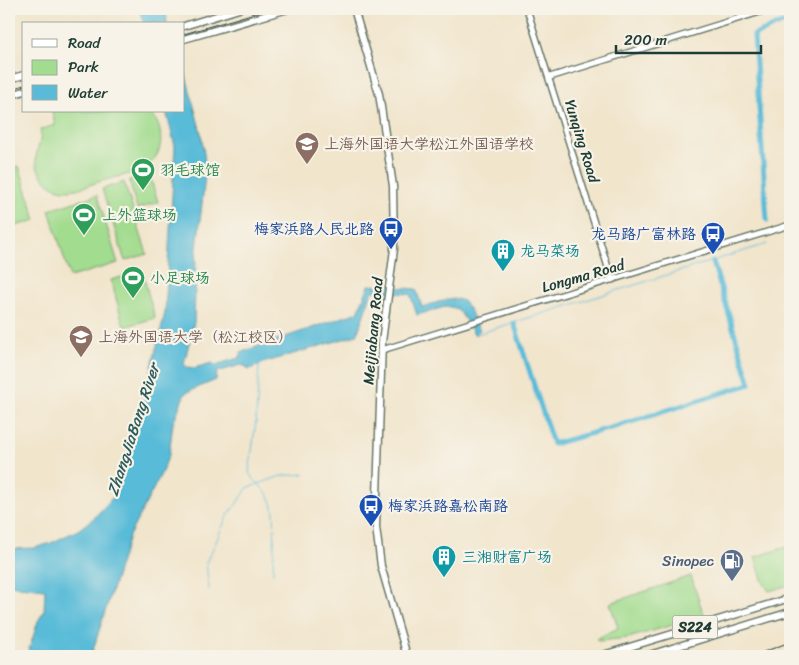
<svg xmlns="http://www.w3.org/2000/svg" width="799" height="665" viewBox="0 0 799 665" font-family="Sriracha,'LXGW WenKai TC',sans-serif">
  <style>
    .green { fill: #a2dc8f; stroke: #608c62 }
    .water { fill: #59bbd8; stroke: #3c7c86 }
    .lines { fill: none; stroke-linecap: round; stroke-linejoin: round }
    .stream { stroke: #59bbd8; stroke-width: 1 }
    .canal { stroke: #59bbd8; stroke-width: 5 }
    .minor-casing { stroke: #687869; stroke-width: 8 }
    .major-casing { stroke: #687869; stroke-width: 9 }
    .minor { stroke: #fff; stroke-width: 5 }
    .major { stroke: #fff; stroke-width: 6 }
    .tram { stroke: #1f3d34; stroke-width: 1 }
    .rail { stroke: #1f3d34; stroke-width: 1 }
    .labels { text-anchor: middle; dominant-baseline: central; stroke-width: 4.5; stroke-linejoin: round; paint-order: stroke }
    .shield { fill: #f7f3e8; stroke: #60746a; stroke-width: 1 }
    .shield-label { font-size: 14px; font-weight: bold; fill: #1f3d34 }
    .street-label { font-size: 15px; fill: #1f3d34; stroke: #f7f3e8 }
    .education-label { font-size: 15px; fill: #785e54; stroke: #f7f3e8; text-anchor: start }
    .leisure-label { font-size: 15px; fill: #27864d; stroke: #f7f3e8; text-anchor: start }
    .transit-label { font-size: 15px; fill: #164399; stroke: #f7f3e8; text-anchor: end }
    .culture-label { font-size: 15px; fill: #0d838f; stroke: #f7f3e8; text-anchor: start }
    .service-label { font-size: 15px; fill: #4e5e75; stroke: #f7f3e8; text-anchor: end }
    .water-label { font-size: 16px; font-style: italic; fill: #2e5c5d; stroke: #f7f3e8 }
  </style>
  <rect width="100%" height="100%" fill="#f7f3e8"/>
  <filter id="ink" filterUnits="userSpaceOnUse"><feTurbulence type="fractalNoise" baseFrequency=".02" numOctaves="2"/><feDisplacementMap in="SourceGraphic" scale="10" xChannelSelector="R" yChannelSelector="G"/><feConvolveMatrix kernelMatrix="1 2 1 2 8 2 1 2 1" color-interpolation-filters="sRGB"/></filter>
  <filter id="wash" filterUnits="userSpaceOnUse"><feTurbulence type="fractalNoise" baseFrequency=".0096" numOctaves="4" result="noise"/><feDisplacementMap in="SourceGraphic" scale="20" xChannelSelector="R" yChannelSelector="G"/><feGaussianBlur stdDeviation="1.12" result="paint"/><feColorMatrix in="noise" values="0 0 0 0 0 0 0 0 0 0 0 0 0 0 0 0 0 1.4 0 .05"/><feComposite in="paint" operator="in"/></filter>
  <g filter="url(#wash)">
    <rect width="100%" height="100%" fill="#f1e5cc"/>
    <g class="green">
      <path d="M54,111H148C167,127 165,158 142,169C130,175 115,177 102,181C91,184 76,191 64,190C54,189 45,182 40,173C29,155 44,144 40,130L55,125L52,112Z"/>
      <path d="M19,166L36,220L9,228V169Z"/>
      <path d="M149,174L158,202L137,209L129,180Z"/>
      <path d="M124,182L147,254L125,261L102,189Z"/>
      <path d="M97,195L118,263L70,277L49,210Z"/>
      <path d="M142,271L155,318L124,327L111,280Z"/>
      <path d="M790,546V585L769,591L763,582L755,557Z"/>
      <path d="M691,576L704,616L628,638L598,641L596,639L618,628L610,603Z"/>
    </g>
    <g class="water">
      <path d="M139,9H166L167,24H144Z"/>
      <path d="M184,68L201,133L206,168L196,257L194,322L184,364L187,367L194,368L212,363L215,365L239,358L242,352L358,312L369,285L416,289L422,307C431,305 456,294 464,302C470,308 475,322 480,330L475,335C452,299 457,304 417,315L410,294L372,291L357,335L263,363L248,370L247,367L241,365L217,372L216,380L185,393L173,423L169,455L161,474L129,536L93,650V656H27L38,621L44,611L45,589L9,585V549L34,548L51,543L78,530L94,518L115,495L143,403L165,313L175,146L166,111H184Z"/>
    </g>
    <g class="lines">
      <g class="stream">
        <path d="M477,334L767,244"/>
        <path d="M259,366L256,421L249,473C256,483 268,491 272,503C277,517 273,557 273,573"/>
        <path d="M209,589L206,563L208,558C215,546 219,534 225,521C231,508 241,501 247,488L281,476L304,474"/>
      </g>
      <g class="canal">
        <path d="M767,220L754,35L790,20"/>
        <path d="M514,323L553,444L618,426L750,384L713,262"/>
      </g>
    </g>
  </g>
  <g filter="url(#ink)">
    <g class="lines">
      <defs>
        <g id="minor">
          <path d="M527,9L612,280"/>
          <path d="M550,77L769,9"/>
          <path d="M382,350L790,225"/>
        </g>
        <g id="major">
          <path d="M354,9L379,94L393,186L394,249L382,342L376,527L381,566L407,656"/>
          <path d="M184,26L239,9"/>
          <path d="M184,39L288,9"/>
          <path d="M9,79L24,75"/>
          <path d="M9,96L24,91"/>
          <path d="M600,656L790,598"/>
          <path d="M646,656L790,612"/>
        </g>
      </defs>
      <use href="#minor" class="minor-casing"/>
      <use href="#major" class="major-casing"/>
      <use href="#minor" class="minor"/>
      <use href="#major" class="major"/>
      <g class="tram">
        <path d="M184,34L268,9"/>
        <path d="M9,90L24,85"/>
      </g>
      <path class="rail" d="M753,656L790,642"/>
    </g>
  </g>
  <defs>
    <symbol id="school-pin" viewBox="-11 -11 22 30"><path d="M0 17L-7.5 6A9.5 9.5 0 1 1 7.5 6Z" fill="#8d6e63" stroke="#f7f3e8"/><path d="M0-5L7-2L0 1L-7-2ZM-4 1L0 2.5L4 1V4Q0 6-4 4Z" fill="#fff"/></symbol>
    <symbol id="stadium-pin" viewBox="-11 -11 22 30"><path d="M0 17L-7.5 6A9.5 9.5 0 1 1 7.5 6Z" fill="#2e9e5b" stroke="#f7f3e8"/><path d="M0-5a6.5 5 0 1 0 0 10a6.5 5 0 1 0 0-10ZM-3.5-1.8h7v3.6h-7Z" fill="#fff"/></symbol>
    <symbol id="bus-pin" viewBox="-11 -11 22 30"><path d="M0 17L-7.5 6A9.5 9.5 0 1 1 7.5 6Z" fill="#1a4fb4" stroke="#f7f3e8"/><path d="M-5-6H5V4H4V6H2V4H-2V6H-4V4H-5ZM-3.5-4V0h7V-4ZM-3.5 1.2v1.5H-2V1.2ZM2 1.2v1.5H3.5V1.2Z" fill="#fff"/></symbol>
    <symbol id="building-pin" viewBox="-11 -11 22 30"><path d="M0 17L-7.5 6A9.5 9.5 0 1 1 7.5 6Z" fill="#0f9aa8" stroke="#f7f3e8"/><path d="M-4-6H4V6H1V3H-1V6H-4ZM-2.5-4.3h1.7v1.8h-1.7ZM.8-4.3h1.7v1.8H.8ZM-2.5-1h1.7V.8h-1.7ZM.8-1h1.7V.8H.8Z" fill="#fff"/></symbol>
    <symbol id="university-pin" viewBox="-11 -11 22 30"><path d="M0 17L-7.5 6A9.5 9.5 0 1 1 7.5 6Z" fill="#8d6e63" stroke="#f7f3e8"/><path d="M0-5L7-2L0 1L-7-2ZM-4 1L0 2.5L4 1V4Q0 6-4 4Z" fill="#fff"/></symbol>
    <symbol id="fuel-pin" viewBox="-11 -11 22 30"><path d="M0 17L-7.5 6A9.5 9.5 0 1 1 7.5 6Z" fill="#5c6f8a" stroke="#f7f3e8"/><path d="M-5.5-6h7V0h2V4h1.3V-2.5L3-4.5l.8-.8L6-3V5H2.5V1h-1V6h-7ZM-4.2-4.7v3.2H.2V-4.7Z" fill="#fff"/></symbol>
  </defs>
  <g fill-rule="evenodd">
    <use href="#school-pin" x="293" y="130" width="28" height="38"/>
    <use href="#stadium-pin" x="129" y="156" width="28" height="38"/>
    <use href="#stadium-pin" x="70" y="201" width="28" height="38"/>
    <use href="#bus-pin" x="377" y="215" width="28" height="38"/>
    <use href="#bus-pin" x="699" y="220" width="28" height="38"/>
    <use href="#building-pin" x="489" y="237" width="28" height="38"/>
    <use href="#stadium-pin" x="119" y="264" width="28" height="38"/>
    <use href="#university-pin" x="67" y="323" width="28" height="38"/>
    <use href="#bus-pin" x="357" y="492" width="28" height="38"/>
    <use href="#building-pin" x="430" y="543" width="28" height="38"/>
    <use href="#fuel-pin" x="718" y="547" width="28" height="38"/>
  </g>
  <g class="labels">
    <rect class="shield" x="672.5" y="615.5" width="45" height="23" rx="4"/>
    <g class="shield-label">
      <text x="695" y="627">S224</text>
    </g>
    <g class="street-label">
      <text transform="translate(582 141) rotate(73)">Yunqing Road</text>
      <text transform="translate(583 276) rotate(-16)">Longma Road</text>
      <text transform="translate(373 331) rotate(-85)">Meijiabang Road</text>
    </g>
    <g class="education-label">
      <text x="324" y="144">上海外国语大学松江外国语学校</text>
      <text x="98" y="337">上海外国语大学（松江校区）</text>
    </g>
    <g class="leisure-label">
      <text x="160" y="170">羽毛球馆</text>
      <text x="102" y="215">上外篮球场</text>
      <text x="150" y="278">小足球场</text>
    </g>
    <g class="transit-label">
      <text x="374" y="229">梅家浜路人民北路</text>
      <text x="696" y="234">龙马路广富林路</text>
      <text x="388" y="506" text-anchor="start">梅家浜路嘉松南路</text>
    </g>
    <g class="culture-label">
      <text x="520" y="251">龙马菜场</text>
      <text x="462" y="557">三湘财富广场</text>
    </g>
    <g class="service-label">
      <text x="714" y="561">Sinopec</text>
    </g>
    <g class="water-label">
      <text transform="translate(133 430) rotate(-72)">ZhangJiaBang River</text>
    </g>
  </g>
  <rect width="799" height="665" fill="none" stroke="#f7f3e8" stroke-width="30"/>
  <rect x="22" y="22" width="162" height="90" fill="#f7f3e8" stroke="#a1aaa0"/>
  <rect x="32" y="39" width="25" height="8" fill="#ffffff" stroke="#a1aaa0"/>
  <text x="68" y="48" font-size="15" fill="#1f3d34">Road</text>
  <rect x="32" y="60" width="25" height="15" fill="#a2dc8f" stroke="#a1aaa0"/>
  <text x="68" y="72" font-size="15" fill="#1f3d34">Park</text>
  <rect x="32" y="85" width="25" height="15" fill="#59bbd8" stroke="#a1aaa0"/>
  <text x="68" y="98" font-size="15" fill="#1f3d34">Water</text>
  <path d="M616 45v8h145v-8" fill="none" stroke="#1f3d34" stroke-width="2.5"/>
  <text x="624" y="45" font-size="15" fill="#1f3d34" stroke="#f7f3e8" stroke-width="4" paint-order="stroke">200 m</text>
</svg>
